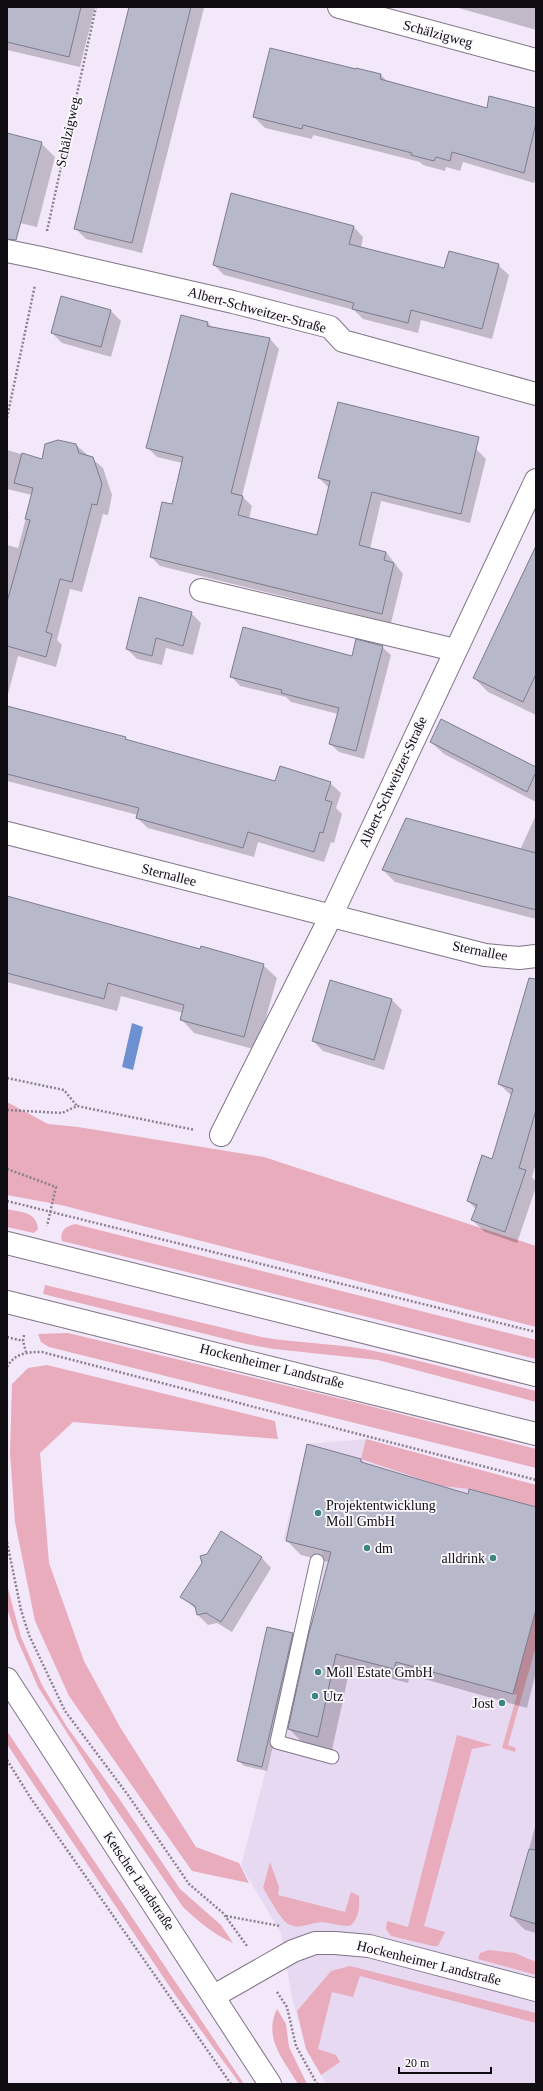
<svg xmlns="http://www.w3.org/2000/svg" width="543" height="2091" viewBox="0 0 543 2091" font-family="Georgia,serif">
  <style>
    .built { fill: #e8d9f2 }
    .green { fill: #e8acbd }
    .water { fill: #6d90d1 }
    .shadow { fill: #0003 }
    .building { fill: #b8b8cb; stroke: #7c7c8e }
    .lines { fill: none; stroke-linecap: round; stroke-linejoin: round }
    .service-casing { stroke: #7f7586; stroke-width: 15 }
    .minor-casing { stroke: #7f7586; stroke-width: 24 }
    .tertiary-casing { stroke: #7f7586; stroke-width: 24 }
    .secondary-casing { stroke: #7f7586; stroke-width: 24 }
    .path { stroke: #89828e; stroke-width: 2.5; stroke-dasharray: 2 2; stroke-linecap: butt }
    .service { stroke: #fff; stroke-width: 13 }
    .minor { stroke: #fff; stroke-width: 22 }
    .tertiary { stroke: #fff; stroke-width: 22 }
    .secondary { stroke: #fff; stroke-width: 22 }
    .poi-dot { fill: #3e857f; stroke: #fbf9fd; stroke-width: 1.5 }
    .labels { text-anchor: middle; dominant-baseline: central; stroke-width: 3.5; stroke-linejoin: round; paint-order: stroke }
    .street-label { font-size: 14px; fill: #0f0c12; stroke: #fbf9fd }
    .poi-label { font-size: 14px; fill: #0f0c12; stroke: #fbf9fd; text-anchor: start }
  </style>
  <rect width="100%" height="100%" fill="#f3e8fa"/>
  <path class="built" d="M366,1439L536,1485V2084H326L306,2049L292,1998L281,1933L241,1866L323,1550L283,1540L307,1444Z"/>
  <g class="green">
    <path d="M7,1102L48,1124L78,1127L264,1157L536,1246V1327L61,1205L7,1195Z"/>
    <path d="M7,1209C22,1213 36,1211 38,1229L34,1233L7,1227Z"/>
    <path d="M75,1224L536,1340V1359L62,1241C59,1231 66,1226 75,1224Z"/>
    <path d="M45,1285L261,1337C295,1343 330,1343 364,1349C422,1360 479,1377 536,1391V1402L378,1360L274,1349L246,1344L43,1294Z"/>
    <path d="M68,1333L354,1402L536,1449V1468L49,1347L41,1342L38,1334Z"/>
    <path d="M47,1365L275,1421L278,1439L73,1422L40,1453L49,1563L84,1661L120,1727L196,1847L239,1863L249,1883L192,1871L69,1696L35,1621L15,1522L10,1453L12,1384L28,1368Z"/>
    <path d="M366,1439L536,1485V1507L469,1489L442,1486L361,1459Z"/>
    <path d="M7,1585L21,1637L42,1685L67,1727L118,1797L180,1889L221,1925L233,1943C213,1934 199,1922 183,1907L111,1802L38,1687L17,1639L7,1608Z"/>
    <path d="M536,1609V1646L508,1745L516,1748L515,1752L502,1748L517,1695L513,1694Z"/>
    <path d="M7,1731L33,1770L244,2084H240L176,1996L26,1773L7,1744Z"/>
    <path d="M457,1735L492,1745L472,1749L424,1926L445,1932L438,1946H433L391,1936L386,1929L387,1921L408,1927Z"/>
    <path d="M270,1862L279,1887L278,1895L345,1912L351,1892L359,1896C360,1905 359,1919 351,1925C346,1928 328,1922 321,1922C309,1923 299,1930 288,1924C280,1919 269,1897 263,1888Z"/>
    <path d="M489,1950L515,1953L536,1962V1975L478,1959L480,1953Z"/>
    <path d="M350,1966L536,2013V2023L360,1976L353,1997L332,1992L318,2049L336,2055L340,2062L321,2075L306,2049L297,2011L331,1971Z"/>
    <path d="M277,2009L286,2024L289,2047L307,2084H298C283,2059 263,2038 277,2009Z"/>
  </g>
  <path class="water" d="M132,1023L143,1027L133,1070L122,1067Z"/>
  <g class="shadow">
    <path d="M7,7H95L80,67L7,50Z"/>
    <path d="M130,7L204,8L142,253L86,239L75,228Z"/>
    <path d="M455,7H536V30Z"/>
    <path d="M357,71L381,75L389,83L487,109H536V177L534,183L463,162L460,171L446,167L445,171L423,165L420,162L313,135L312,139L265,128L254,117Z"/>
    <path d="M7,134L41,143L55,157L37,227L7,220Z"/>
    <path d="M353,226L363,237L361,248L445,269L498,265L509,275L492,339L421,320L418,333L363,319L354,310L224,275L214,265Z"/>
    <path d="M62,297L111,311L121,321L111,357L62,343L52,333Z"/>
    <path d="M208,323L213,328L270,339L279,349L242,496L252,506L249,519L318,536L329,488L319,478L476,449L486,459L470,523L381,501L370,549L386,552L403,574L391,623L160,566L150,556L173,505L182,463L157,457L147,447Z"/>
    <path d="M76,445L103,468L112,495L108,515L103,514L82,592L70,589L57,640L62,645L56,667L18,656L7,698V545L18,548L32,495L7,489V450L42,460Z"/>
    <path d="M536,545V715L488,692L474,678Z"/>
    <path d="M191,613L201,623L193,655L166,648L162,665L137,659L127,649Z"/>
    <path d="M382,647L391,655L364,759L339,752L330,744L338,714L291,702L286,697L240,686L232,677L353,657Z"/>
    <path d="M7,707L125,738L129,741L276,782L330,783L341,793L336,808L342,814L334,843L331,842L324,862L258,842L254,857L148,828L137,818L138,815L7,781Z"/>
    <path d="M442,720L536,767V802L444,754L431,742Z"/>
    <path d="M536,815V919L395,882L383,870L520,850Z"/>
    <path d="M7,897L200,950L263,965L277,978L257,1050L194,1033L181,1019L183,1013L121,996L117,1011L7,982Z"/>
    <path d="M331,981L392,1000L402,1010L384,1070L323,1051L313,1041Z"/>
    <path d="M536,1021V1163L532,1177L536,1182V1187L517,1243L485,1232L472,1220L476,1209L468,1201L493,1160L512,1096L499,1084Z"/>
    <path d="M361,1460L366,1465L468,1495L536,1508V1672L527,1708L410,1675L408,1683L350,1668L332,1750L303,1743L289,1729L329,1562L301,1555L287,1541Z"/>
    <path d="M261,1557L271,1568L232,1632L217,1623L208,1625L198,1615L197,1610L182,1597Z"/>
    <path d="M292,1634L298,1639L267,1771L244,1766L239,1761Z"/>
    <path d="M536,1823V1933L525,1930L511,1916Z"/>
  </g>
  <g class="building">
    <path d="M7,7H81L69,57L7,42Z"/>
    <path d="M129,7H191L132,243L74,229Z"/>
    <path d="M270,48L356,69V68L381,74L380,79L487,108L489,96L536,108V123L524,173L452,152L450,161L436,157L434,161L411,155L412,153L303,125L302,129L253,117Z"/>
    <path d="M7,133L42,142L16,240L7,239Z"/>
    <path d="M231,193L354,226L349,244L444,268L449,251L499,264L482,329L411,310L408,323L352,309L354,303L213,265Z"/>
    <path d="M61,296L111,310L101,347L51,333Z"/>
    <path d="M181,315L208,322L207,326L270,338L231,493L243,496L238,515L317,535L330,481L318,478L338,402L479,437L461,514L372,492L359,545L386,552L384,560L394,563L382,614L150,557L162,502L172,504L183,457L146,448Z"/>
    <path d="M58,440L76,444L79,453L93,457L102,484L97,505L92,504L72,582L60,579L46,632L52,634L46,657L7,646V602L30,520L25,519L33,488L14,483L22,453L42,459L45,444Z"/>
    <path d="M536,546V674L523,702L473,678Z"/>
    <path d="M139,597L192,612L183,646L156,638L152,656L126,649Z"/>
    <path d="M243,627L352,656L356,639L383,646L356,751L329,744L339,708L281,693L282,690L230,677Z"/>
    <path d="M7,706L126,737L125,739L275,781L280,766L331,782L325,800L332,802L323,833L320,832L314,852L248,832L243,848L136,818L139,808L7,774Z"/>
    <path d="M441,719L536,767V772L527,792L430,742Z"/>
    <path d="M406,818L536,853V910L382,870Z"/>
    <path d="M7,896L200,949L201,946L264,964L244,1037L180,1020L184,1005L108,983L104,999L7,973Z"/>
    <path d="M529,978L536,979V1110L519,1168L526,1170L505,1232L471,1220L477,1205L467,1201L482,1155L492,1159L513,1089L498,1084Z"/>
    <path d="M330,980L392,999L374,1060L312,1041Z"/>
    <path d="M307,1444L361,1459V1462L468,1494L469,1489L536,1507V1609L513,1694L396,1662L394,1669L336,1654L318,1737L288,1729L308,1637L331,1552L286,1541Z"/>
    <path d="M221,1531L262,1557L221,1622L206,1613L197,1615L195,1606L180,1597L202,1563L200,1556L207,1554Z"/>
    <path d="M267,1627L293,1633L262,1767L237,1761Z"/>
    <path d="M529,1849L536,1850V1924L510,1916Z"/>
  </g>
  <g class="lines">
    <defs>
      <path id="service" d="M317,1561L277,1742L332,1757"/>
      <g id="minor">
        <path d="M339,7L536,60"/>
        <path d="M7,251L41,258L233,302L330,327L343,341L536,394"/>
        <path d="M201,590L455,650"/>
        <path d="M7,833L485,955L519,958L536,956"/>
        <path d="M221,1135L332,914L536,480"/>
        <path d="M214,1996L293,1951L315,1943H335L369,1946L536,1990"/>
      </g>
      <path id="tertiary" d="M7,1679L270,2084"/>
      <g id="secondary">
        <path d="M7,1243L536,1375"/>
        <path d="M7,1302L536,1434"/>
      </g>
    </defs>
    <use href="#service" class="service-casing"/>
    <use href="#minor" class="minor-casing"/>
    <use href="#tertiary" class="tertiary-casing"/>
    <use href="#secondary" class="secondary-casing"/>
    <g class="path">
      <path d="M47,231L96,7"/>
      <path d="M7,418L35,285"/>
      <path d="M7,517V518"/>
      <path d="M7,1078L64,1090L77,1106"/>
      <path d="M7,1110L62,1113L77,1106L195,1130"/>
      <path d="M7,1169L56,1187L47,1226"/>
      <path d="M7,1201L536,1332"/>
      <path d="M24,1335L23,1341L26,1352"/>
      <path d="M7,1337L23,1341"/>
      <path d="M7,1367C15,1353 27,1352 42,1352L536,1480"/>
      <path d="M7,1542L21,1610L29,1635L65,1711L128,1795L189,1884L223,1913L247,1946"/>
      <path d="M7,1760L30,1797L231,2084"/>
      <path d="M226,1916L280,1926"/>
      <path d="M277,1992L287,2007L296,2046L317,2084"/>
    </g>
    <use href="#service" class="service"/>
    <use href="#minor" class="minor"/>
    <use href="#tertiary" class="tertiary"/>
    <use href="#secondary" class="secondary"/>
  </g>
  <g class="poi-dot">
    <circle cx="318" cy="1513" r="4"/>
    <circle cx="367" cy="1548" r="4"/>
    <circle cx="493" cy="1558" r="4"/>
    <circle cx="318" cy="1672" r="4"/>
    <circle cx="315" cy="1696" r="4"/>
    <circle cx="502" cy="1703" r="4"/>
  </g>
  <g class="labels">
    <g class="street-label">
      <text transform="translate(438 34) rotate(15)">Schälzigweg</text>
      <text transform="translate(68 132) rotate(-78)">Schälzigweg</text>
      <text transform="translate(257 310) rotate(15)">Albert-Schweitzer-Straße</text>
      <text transform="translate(393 782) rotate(-65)">Albert-Schweitzer-Straße</text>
      <text transform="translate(169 875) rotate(14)">Sternallee</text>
      <text transform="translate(480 951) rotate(11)">Sternallee</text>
      <text transform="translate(272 1366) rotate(14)">Hockenheimer Landstraße</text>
      <text transform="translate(139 1881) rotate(56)">Ketscher Landstraße</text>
      <text transform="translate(429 1963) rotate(14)">Hockenheimer Landstraße</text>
    </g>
    <g class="poi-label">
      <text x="326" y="1505">Projektentwicklung<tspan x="326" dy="16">Moll GmbH</tspan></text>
      <text x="375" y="1548">dm</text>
      <text x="485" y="1558" text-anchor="end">alldrink</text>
      <text x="326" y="1672">Moll Estate GmbH</text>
      <text x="323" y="1696">Utz</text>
      <text x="494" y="1703" text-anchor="end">Jost</text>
    </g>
  </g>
  <rect width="543" height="2091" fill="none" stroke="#0f0c12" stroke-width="16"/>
  <path d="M399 2067v6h92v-6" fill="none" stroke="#0f0c12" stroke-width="2"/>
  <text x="405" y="2067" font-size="12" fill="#0f0c12" stroke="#fbf9fd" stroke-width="3" paint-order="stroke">20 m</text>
</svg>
